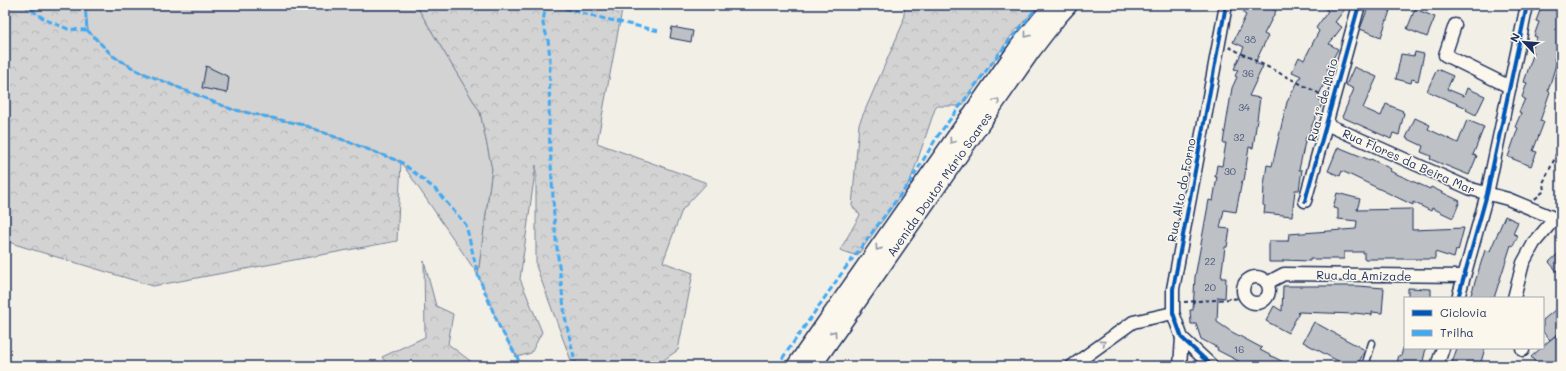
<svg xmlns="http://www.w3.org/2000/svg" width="1566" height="371" viewBox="0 0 1566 371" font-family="Mali,sans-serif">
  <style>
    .green { fill: #d2d3d2; stroke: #768198 }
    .forest { fill: url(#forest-crowns); stroke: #768198 }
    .building { fill: #bdc0c4; stroke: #1b2f5e }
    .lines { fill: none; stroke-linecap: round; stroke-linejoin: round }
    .service-casing { stroke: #1b2f5e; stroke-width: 9 }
    .minor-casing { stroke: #1b2f5e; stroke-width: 15 }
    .secondary-casing { stroke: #1b2f5e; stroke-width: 19 }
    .path { stroke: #1b2f5e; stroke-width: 2; stroke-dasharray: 4 3; stroke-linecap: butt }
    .service { stroke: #fbf7ec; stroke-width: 6 }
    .minor { stroke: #fbf7ec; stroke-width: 12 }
    .secondary { stroke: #fbf7ec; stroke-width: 16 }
    .quiet { stroke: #3fa9f5; stroke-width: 3; stroke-dasharray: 6 3; stroke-linecap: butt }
    .cycleway-casing { stroke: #fbf7ec; stroke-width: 6 }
    .cycleway { stroke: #0057b8; stroke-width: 4 }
    .oneway { stroke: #8b93a5 }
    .labels { text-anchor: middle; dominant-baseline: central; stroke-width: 3; stroke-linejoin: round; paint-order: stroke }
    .number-label { font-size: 10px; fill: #445378 }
    .street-label { font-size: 12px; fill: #1b2f5e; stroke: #fbf7ec }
  </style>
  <defs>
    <pattern id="forest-crowns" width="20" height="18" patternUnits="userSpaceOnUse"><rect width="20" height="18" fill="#d2d3d2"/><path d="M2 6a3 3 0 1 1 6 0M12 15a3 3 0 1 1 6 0" fill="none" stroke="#b4b5b7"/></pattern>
  </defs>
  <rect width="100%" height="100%" fill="#f2efe6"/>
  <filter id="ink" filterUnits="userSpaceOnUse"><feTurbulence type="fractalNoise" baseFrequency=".025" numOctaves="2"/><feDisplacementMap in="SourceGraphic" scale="8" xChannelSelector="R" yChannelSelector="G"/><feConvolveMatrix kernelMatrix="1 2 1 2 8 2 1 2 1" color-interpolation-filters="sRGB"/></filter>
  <g filter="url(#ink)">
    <path class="green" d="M85,5H416L480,112L492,169L478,275L401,162L304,125L231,109L138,71L113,56L87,30Z"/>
    <g class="forest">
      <path d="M5,5H85L88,30L113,56L138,71L231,109L304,125L401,162L397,241L153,286L14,244L5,240Z"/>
      <path d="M416,5H623L597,143L707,183L682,210L663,262L693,273L678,350L655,366H573L536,266V165L520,279L542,332L531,353L517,357L499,326L478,275L492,169L480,112Z"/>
      <path d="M905,5H1039L1011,36L962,106H936L910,182L857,256L840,250L860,215L852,206L859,124L903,23Z"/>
      <path d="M424,261L436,306L453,314L448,344L477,366H388L382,357L425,337Z"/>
    </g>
    <g class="building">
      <path d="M1247,5H1265L1276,11L1264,34L1268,36L1255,63L1263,66L1249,96L1260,98L1253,148L1249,147L1244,181H1242L1236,212L1224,210L1220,228L1230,229L1227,247H1225L1221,278H1226L1225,298L1218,297L1217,322L1232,332L1262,348L1260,350L1291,366H1248L1217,350L1218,348L1201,339L1196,324H1191L1190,310H1193L1195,277L1209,200L1213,201L1217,177H1215L1217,165L1222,166L1226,143H1223L1232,88L1237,77L1235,76L1238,70L1234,69L1244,47L1233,42L1246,15L1243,13Z"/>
      <path d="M1320,5H1348L1335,22L1342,27L1329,44L1338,49L1327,70L1330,71L1317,99L1323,102L1312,125L1308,138L1306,137L1299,170H1302L1299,190H1295L1292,216L1264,213L1265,206L1263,205L1264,185L1267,165L1272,166L1287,102L1301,76L1292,72L1299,57L1304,60L1319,31L1316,28L1328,11Z"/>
      <path d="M1369,5H1392L1381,37L1360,29Z"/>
      <path d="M1542,5H1561V30L1556,45L1560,46L1554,60L1557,61L1548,91L1550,92L1540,121L1544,122L1533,151L1537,152L1531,166L1508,157L1518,128L1515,127L1521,113L1519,112L1525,99L1522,97L1527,83L1524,82L1534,52L1531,51L1537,37L1534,36L1539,22L1536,21Z"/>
      <path d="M1415,9L1435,17L1427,37L1407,29Z"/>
      <path d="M672,27L693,31L691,42L670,38Z"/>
      <path d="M1415,52L1424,54L1418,81L1412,79L1411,83L1396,79L1401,54L1414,56Z"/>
      <path d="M206,66L229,77L227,93L202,88Z"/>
      <path d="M1354,67L1377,77L1363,108L1381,116L1386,104L1403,111L1402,112L1404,113L1399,135L1393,133L1391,139L1342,117L1354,89L1346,85Z"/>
      <path d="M1437,69L1453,76L1447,89L1464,96L1467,88L1485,96L1476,115L1466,110L1467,108L1427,91Z"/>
      <path d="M1415,118L1430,125L1428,129L1458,143L1467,120L1484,127L1473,155L1477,156L1469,175L1430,159L1431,156L1421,152L1423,146L1406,138Z"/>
      <path d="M1338,147L1370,160L1371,159L1391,169L1390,171L1430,189L1431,187L1460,201L1453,218L1432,208L1431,211L1413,202V205L1342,171L1340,176L1328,171Z"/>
      <path d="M1337,193L1360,199L1357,210L1412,209V230L1464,228L1458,251L1456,250L1454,258L1435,252V259H1364V252H1344V259H1310V261L1283,260V262H1269V241H1288L1289,234L1356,229L1357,221L1338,219V209L1333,208Z"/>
      <path d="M1505,216L1518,222L1513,233L1518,236L1513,246L1511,245L1494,298H1470L1485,250L1490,251Z"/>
      <path d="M1561,251V276L1549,262Z"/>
      <path d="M1283,286H1358L1384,288L1382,313L1372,312V315L1354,313V314L1299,312L1297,313H1299L1288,333L1266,321L1274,306L1282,311Z"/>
      <path d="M1408,288L1431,289V298H1408Z"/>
      <path d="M1561,305V331L1550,340L1543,332V320Z"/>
      <path d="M1314,322L1365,350L1357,366H1347L1303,342Z"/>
      <path d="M1555,336L1561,344V366H1539L1531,357L1541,348H1543V346Z"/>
      <path d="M1403,348H1426L1422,366H1396L1399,355L1401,356Z"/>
      <path d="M1457,348H1485L1480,366H1451Z"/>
    </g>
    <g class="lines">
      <defs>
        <path id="service" d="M1365,366L1372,343"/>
        <g id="minor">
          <path d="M1455,25L1445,55L1510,87"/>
          <path d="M1326,124L1471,189L1508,199L1561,221"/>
          <path d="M1305,201L1359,5"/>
          <circle cx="1256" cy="290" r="13"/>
          <path d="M1267,283L1284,274L1464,276"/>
          <path d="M1458,298L1487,194L1527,5"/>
          <path d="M1514,298L1523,263L1534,243L1555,218"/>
          <path d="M1522,348L1523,350"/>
          <path d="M1072,366L1133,322L1173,313"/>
          <path d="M1180,366L1182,338"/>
          <path d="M1212,366L1182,338L1173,313V289L1226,5"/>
          <path d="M1437,366L1443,348"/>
        </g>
        <g id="secondary">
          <path d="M795,366L1020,44L1052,5"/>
          <path d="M813,366L1032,51L1059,16L1069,5"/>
        </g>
      </defs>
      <use href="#service" class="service-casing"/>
      <use href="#minor" class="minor-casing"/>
      <use href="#secondary" class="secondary-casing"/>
      <g class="path">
        <path d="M1229,47L1322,95"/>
        <path d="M1535,199L1544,191L1543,183L1555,158L1561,135"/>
        <path d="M1184,302L1245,298"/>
      </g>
      <use href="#service" class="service"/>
      <use href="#minor" class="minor"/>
      <use href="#secondary" class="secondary"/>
      <g class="quiet">
        <path d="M24,5L46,20L68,29L87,30L85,5"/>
        <path d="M545,5L547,7L544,15L543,24L548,40L550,58L549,131L555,231L565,317L576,366"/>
        <path d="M547,7L556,6L597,17L659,31"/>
        <path d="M87,30L113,56L138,71L231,109L304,125L401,162L435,189L466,225L478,275L499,326L522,366"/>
        <path d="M777,366L844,270L910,182L937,137L998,55L1039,5"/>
      </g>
      <defs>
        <g id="cycleway">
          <path d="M1305,201L1359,5"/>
          <path d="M1458,298L1487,194L1527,5"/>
          <path d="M1212,366L1182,338L1173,313V289L1226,5"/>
        </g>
      </defs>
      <use href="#cycleway" class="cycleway-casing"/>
      <use href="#cycleway" class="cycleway"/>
    </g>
    <defs><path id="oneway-chevron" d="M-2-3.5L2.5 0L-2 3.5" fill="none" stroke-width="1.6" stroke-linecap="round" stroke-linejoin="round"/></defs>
    <g class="oneway">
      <use href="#oneway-chevron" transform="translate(1027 35) rotate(128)"/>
      <use href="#oneway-chevron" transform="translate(997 101) rotate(-55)"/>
      <use href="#oneway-chevron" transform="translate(952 141) rotate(125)"/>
      <use href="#oneway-chevron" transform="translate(878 248) rotate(125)"/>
      <use href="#oneway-chevron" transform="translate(834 333) rotate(-55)"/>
      <use href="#oneway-chevron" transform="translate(1103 343) rotate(-36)"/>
    </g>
  </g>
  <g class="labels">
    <g class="number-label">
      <text x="1250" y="39">38</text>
      <text x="1248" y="73">36</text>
      <text x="1244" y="107">34</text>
      <text x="1239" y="137">32</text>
      <text x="1230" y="171">30</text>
      <text x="1210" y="261">22</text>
      <text x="1210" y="287">20</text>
      <text x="1239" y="349">16</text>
    </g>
    <g class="street-label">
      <text transform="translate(1322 100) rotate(-75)">Rua 1º de Maio</text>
      <text transform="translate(1409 161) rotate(24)">Rua Flores da Beira Mar</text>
      <text transform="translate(939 184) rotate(-55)">Avenida Doutor Mário Soares</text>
      <text transform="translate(1181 190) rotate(-79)">Rua Alto do Forno</text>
      <text transform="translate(1364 275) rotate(1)">Rua da Amizade</text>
    </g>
  </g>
  <rect width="1566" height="371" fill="none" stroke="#fbf7ec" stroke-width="20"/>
  <rect x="10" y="10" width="1546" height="351" fill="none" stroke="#1b2f5e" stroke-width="1.5" filter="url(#ink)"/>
  <rect x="1404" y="297" width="140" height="52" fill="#fbf7ec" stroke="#a1a7b3"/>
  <rect x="1412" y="310" width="20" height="6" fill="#0057b8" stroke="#a1a7b3"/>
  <text x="1440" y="317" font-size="12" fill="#1b2f5e">Ciclovia</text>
  <rect x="1412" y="330" width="20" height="6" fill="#3fa9f5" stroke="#a1a7b3"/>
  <text x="1440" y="337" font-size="12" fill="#1b2f5e">Trilha</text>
  <g transform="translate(1524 42) rotate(296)" stroke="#fbf7ec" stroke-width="3" paint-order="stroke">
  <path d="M0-3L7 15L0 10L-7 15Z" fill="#1b2f5e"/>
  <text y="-6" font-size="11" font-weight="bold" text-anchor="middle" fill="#1b2f5e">N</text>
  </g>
</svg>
